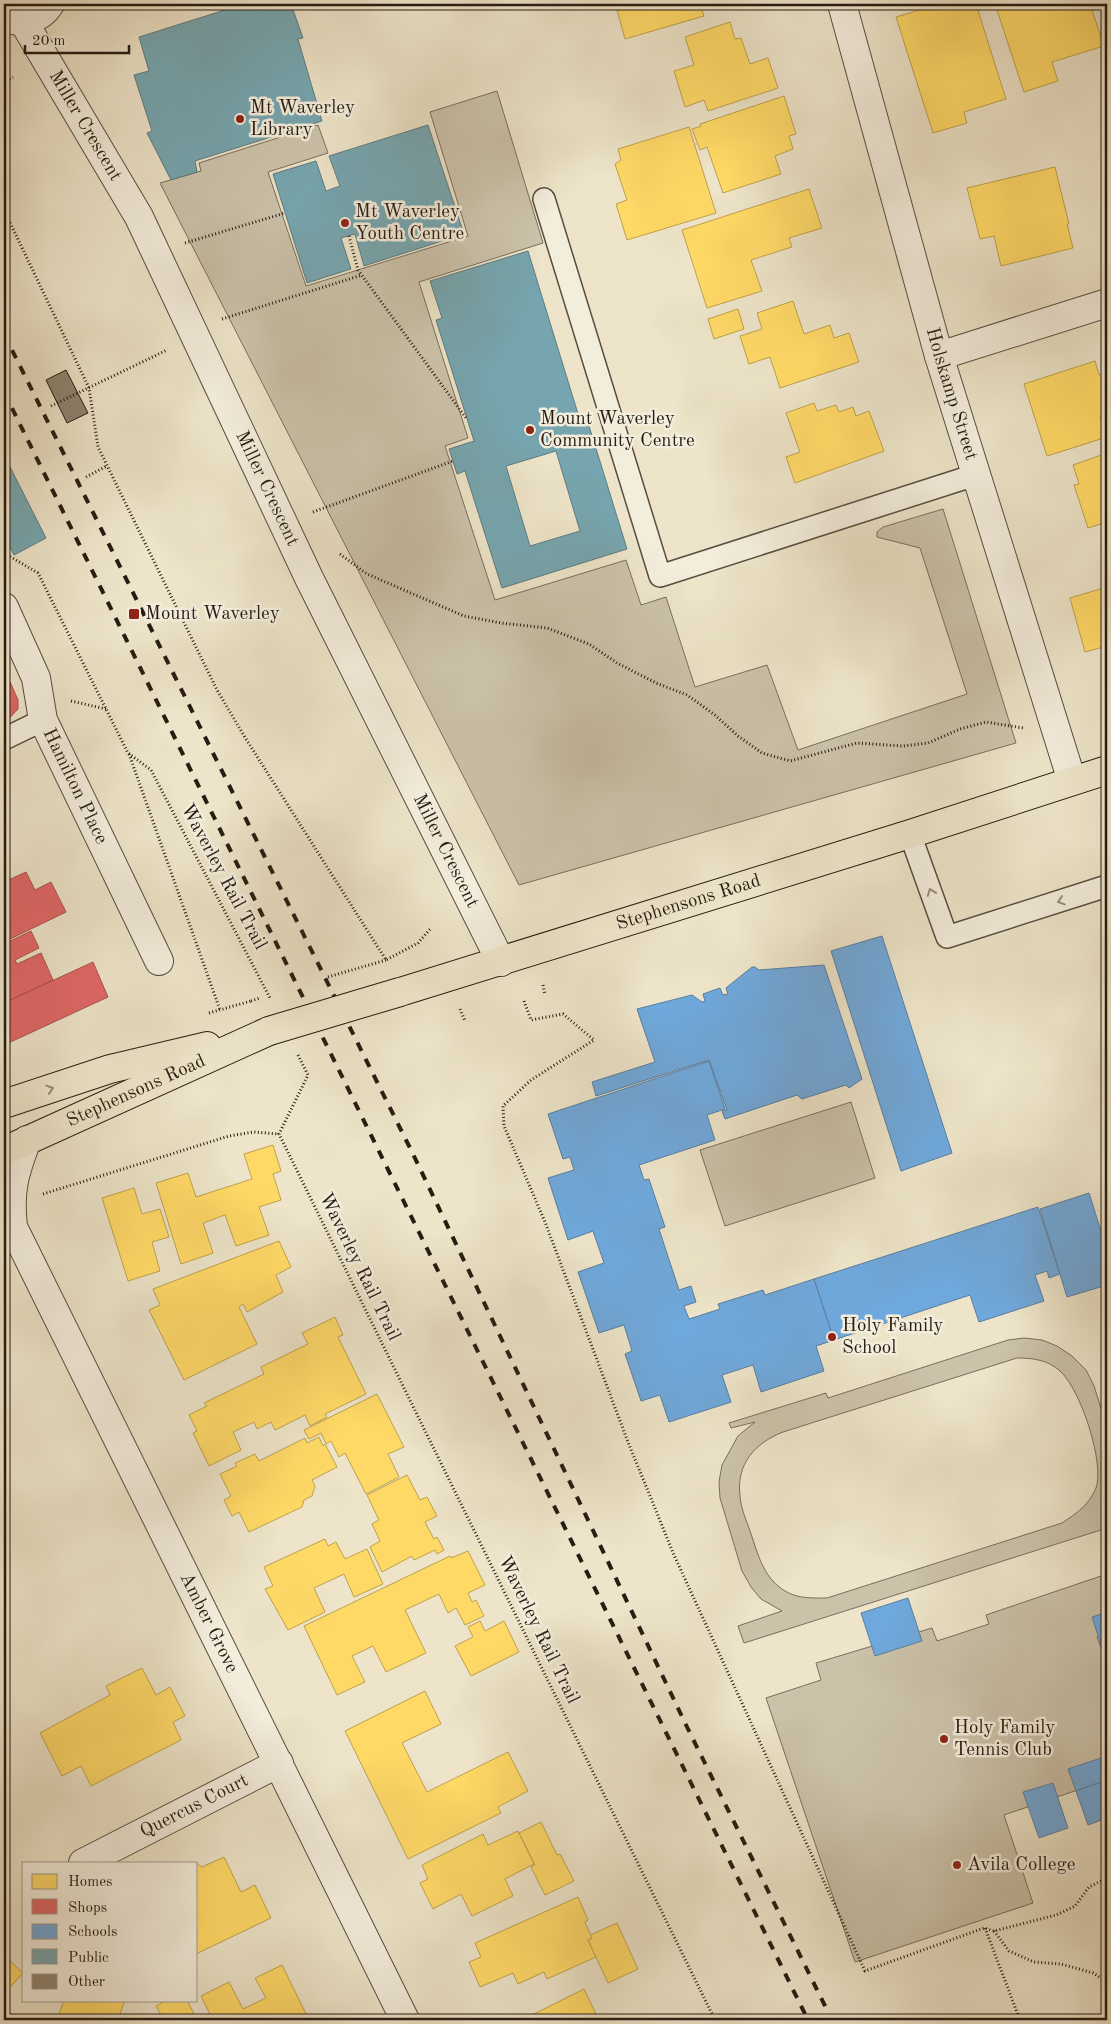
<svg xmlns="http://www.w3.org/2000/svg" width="1111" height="2024" viewBox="0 0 1111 2024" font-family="'Old Standard TT',serif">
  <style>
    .green { fill: #cbc2aa; stroke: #796e5e; fill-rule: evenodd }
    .homes { fill: #ffd966; stroke: #bea04d }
    .shops { fill: #e06666; stroke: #a8504d }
    .schools { fill: #6fa8dc; stroke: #597e9f }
    .public { fill: #76a5af; stroke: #5e7c80; fill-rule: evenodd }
    .building { fill: #8e8471; stroke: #271b12 }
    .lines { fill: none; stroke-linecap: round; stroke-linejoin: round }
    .service-casing { stroke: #584d40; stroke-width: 24 }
    .minor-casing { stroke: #584d40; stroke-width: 30 }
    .primary-casing { stroke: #271b12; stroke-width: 30 }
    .path { stroke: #271b12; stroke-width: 3; stroke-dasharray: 1 2.5; stroke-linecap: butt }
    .service { stroke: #f3eddc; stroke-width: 21 }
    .minor { stroke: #f3eddc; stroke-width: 28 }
    .primary { stroke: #ede4c9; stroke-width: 28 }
    .rail { stroke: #271b12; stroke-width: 4; stroke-dasharray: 9 9; stroke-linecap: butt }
    .primary-bridge-casing { stroke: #271b12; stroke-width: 30; stroke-linecap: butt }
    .path-bridge { stroke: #271b12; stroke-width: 3; stroke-dasharray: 1 2.5; stroke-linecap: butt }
    .primary-bridge { stroke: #ede4c9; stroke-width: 28 }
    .oneway { stroke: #978e81 }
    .oneway2 { stroke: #948a77 }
    .poi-dot { fill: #8f2418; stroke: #f3eddc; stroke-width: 2 }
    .labels { text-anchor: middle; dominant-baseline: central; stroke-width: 5; stroke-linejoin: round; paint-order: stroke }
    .poi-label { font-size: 19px; fill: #271b12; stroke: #f3eddc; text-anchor: start }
    .street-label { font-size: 19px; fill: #271b12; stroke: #f3eddc }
  </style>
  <rect width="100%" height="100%" fill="#ede4c9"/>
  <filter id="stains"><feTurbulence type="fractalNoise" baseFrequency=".004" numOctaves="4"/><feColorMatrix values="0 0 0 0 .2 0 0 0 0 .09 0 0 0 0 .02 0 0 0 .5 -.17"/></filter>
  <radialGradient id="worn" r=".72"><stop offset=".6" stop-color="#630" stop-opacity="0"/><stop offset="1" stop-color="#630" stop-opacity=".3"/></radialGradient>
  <g class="green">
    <path d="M497,91L543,243L419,282L468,438L445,446L495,600L626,560L641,605L666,597L695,687L767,665L798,750L967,694L920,548L877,537V532L883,527L943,509L1016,743L519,885L160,183L201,171L199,163L318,125L328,153L268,172L306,286L468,236L430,112Z"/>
    <path d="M851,1102L875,1178L725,1226L700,1150Z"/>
    <path d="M1024,1338L1042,1340L1057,1346L1072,1356L1086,1370L1094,1386L1107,1427V1528L744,1643L738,1626L782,1611L761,1599L751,1587L742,1571L720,1498L719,1482L722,1465L738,1436L755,1422L731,1428L729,1423L826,1393L828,1398L1008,1340ZM1017,1358C1033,1358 1048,1360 1060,1371C1080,1388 1105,1463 1096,1488C1089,1505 1077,1513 1062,1523L827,1598C813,1598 798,1599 785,1591C765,1579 759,1558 752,1537C748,1524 741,1510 740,1496C736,1464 755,1443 783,1432Z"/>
    <path d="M1104,1575L1107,1585V1634L1097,1637L1105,1659L1107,1658V1780L1004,1815L1033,1903L855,1962L766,1698L821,1680L816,1663L932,1628L937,1641L989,1624L986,1615Z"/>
  </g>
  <g class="homes">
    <path d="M638,4L645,7L655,4H700L704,16L625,39L617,10Z"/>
    <path d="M940,4H976L1006,99L964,112L967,123L933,133L896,17Z"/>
    <path d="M995,4H1090L1104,46L1052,62L1058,81L1024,92Z"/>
    <path d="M730,22L735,39L741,38L750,64L768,58L778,88L708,111L704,100L685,107L674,71L694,65L685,37Z"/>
    <path d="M784,96L796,134L789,136L793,149L775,156L781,174L723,193L707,147L700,150L692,129L701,126L700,124Z"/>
    <path d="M689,127L716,213L627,240L616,204L627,200L615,164L621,160L618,149Z"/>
    <path d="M1055,167L1069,224H1067L1073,248L1001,266L994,236L980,239L967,188Z"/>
    <path d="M809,189L822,228L789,238L792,247L751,260L762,291L707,308L682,230Z"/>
    <path d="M793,301L804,334L830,325L834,338L849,333L859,362L780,388L770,357L749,364L740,336L762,329L757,313Z"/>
    <path d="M738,309L744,329L714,339L708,319Z"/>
    <path d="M1095,361L1099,375L1107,372V414L1100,416L1107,437L1047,456L1024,384Z"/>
    <path d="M814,403L817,411L836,405L839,412L853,407L856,416L869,411L884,451L795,483L786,457L800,452L786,413Z"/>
    <path d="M1107,453V522L1088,528L1074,485L1079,484L1073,465Z"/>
    <path d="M1107,587V646L1085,652L1070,598Z"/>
    <path d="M273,1145L281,1171L273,1174L281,1200L259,1207L269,1235L236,1246L225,1215L203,1223L213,1253L181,1264L156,1183L188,1173L196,1197L252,1179L244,1154Z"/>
    <path d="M134,1188L142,1214L160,1209L169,1237L152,1242L160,1271L128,1281L102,1198Z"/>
    <path d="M279,1241L291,1267L276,1275L283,1292L247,1312L243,1304L239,1307L257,1344L184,1380L149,1310L160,1305L153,1289Z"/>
    <path d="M335,1317L343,1335L338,1337L366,1394L325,1414L327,1417L310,1426L305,1415L275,1430L271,1422L257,1429L254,1422L233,1432L241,1450L209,1466L193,1433L197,1431L189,1415L207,1406L204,1403L264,1374L261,1367L308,1344L302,1333Z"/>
    <path d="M377,1394L404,1447L388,1454L399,1477L366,1494L345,1453L339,1457L331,1441L326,1444L321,1433L309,1439L304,1430Z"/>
    <path d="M319,1437L323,1446L325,1444L337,1467L312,1480L315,1486L312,1496L304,1500L302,1507L249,1532L239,1512L232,1516L224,1500L231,1496L220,1474L237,1466L235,1463L255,1454L259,1461L305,1438L307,1443Z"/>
    <path d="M407,1475L420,1500L427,1497L437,1516L425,1522L434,1539L437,1537L444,1550L437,1554L435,1550L414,1560L412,1556L382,1572L370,1547L380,1541L372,1524L379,1520L367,1495Z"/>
    <path d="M325,1539L328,1546L336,1542L345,1559L367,1549L383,1584L354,1597L344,1574L314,1588L325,1612L288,1630L265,1589L273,1586L264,1567Z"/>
    <path d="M468,1551L485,1585L468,1593L472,1602L476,1600L484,1616L465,1625L456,1608L448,1613L439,1594L405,1610L426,1653L386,1672L373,1646L352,1656L365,1682L337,1695L304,1626L450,1556L451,1558Z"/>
    <path d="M480,1621L485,1631L504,1621L519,1652L471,1676L455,1646L473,1637L468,1627Z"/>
    <path d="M142,1668L156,1695L170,1687L185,1716L173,1722L181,1740L91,1786L81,1766L62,1776L40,1733L110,1695L106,1686Z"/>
    <path d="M425,1691L441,1724L402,1743L427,1792L508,1752L528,1791L498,1807L501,1813L408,1859L345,1731Z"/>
    <path d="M541,1822L557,1855L560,1854L574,1881L545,1895L531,1867L535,1865L519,1833Z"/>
    <path d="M518,1831L534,1864L505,1879L513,1896L472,1916L461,1894L433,1909L420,1883L428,1879L422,1865L483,1834L488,1845Z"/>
    <path d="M224,1857L241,1892L255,1885L271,1918L196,1954V1863L202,1867Z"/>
    <path d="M578,1897L588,1920L585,1922L592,1938L588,1940L596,1957L547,1979L544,1972L518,1984L513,1973L480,1987L469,1962L481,1957L475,1943Z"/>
    <path d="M617,1923L638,1969L608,1983L588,1940L592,1938L590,1935Z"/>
    <path d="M4,1955L23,1973L4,1994Z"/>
    <path d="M282,1965L309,2020H213L201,1996L229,1982L243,2009L266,1998L255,1978Z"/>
    <path d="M584,1989L599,2020H525L524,2019Z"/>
    <path d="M64,2000H125L118,2020H57Z"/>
    <path d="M167,2000H187L196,2018L191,2020H164L156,2006Z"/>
    <path d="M4,2010L14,2020H4Z"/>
  </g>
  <g class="shops">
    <path d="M4,668L18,700V709L4,724Z"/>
    <path d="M26,872L35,890L51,882L66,912L4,942V882Z"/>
    <path d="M31,931L39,948L15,960L17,964L41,953L53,980L4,1003V944Z"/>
    <path d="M93,962L108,997L4,1045V1003Z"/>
  </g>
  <g class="schools">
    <path d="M882,936L952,1153L901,1171L831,951Z"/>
    <path d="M824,965L862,1079L849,1088L846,1085L802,1099L797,1095L725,1119L722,1111L727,1110L709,1060L596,1096L592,1082L655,1062L637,1009L692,995L702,1002L705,1001L703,994L720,988L723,995L728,994L726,988L752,967H755L759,970Z"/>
    <path d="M709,1061L725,1109L707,1115L715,1140L639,1165L644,1180L649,1179L665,1227L659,1229L679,1290L691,1286L696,1302L684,1306L689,1319L720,1309L718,1304L763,1290L765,1295L814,1279L834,1340L816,1346L824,1371L761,1392L753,1365L722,1375L731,1402L669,1422L660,1395L641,1401L625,1354L632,1351L624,1325L599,1333L578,1272L604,1263L593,1231L568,1240L548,1178L574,1170L570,1157L563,1159L548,1114Z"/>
    <path d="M1089,1193L1107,1250V1285L1067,1297L1040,1209Z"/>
    <path d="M1038,1207L1060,1274L1049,1278L1047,1271L1035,1275L1044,1301L979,1322L970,1295L834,1340L814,1279Z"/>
    <path d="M908,1598L922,1641L875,1656L861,1613Z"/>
    <path d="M1107,1612V1663L1092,1617Z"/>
    <path d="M1107,1756V1780L1076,1791L1068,1769Z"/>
    <path d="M1107,1780V1818L1088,1825L1076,1791Z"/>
    <path d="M1053,1783L1068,1828L1039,1838L1023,1792Z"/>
  </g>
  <g class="public">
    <path d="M244,4H291L303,38L298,39L322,121L195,161L197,172L171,180L147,133L152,131L134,75L149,71L139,37Z"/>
    <path d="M428,125L464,234L364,266L355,234L341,238L351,269L307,283L273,174L316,161L326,191L340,186L329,156Z"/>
    <path d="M528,251L579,417L586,416L627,549L502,588L465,471L457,474L449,449L474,441L436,320L442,318L430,281ZM556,451L580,531L530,546L506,466Z"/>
    <path d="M4,455L46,538L14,555L4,535Z"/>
  </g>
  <path class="building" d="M66,370L88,413L67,423L46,380Z"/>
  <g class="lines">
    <defs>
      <g id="service">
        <path d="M544,199L660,576L975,475"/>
        <path d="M4,739L43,720"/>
        <path d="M910,834L947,937L1107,886"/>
      </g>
      <g id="minor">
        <path id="s1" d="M842,4L939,356L1072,781"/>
        <path d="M4,18C21,24 40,20 50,4"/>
        <path id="s2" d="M23,21L139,217L309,578L501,962"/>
        <path d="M939,356L1107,303"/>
        <path id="s3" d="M4,607L36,678L43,720L159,961"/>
        <path id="s4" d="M27,1140C14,1174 9,1191 13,1227L405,2020"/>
        <path id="s5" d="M83,1863L279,1763"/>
      </g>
      <g id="primary">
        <path id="s6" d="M400,992L910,834L1107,770"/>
        <path d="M4,1104L110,1069L207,1046"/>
        <path id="s7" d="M4,1151L269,1031"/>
      </g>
    </defs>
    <use href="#service" class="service-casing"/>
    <use href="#minor" class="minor-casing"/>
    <use href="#primary" class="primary-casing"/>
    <g class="path">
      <path d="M4,98L5,83L13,77"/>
      <path d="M4,210L89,388L98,447L217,690L246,739L386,960L418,943L431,928"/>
      <path d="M349,236L358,270L466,418"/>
      <path d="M185,243L285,213"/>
      <path d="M222,319L362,275"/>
      <path d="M51,406L167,350"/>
      <path d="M86,477L107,466"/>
      <path d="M313,512L453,461"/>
      <path d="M4,553L38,573L128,753L151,770L270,998"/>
      <path d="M340,554L367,574L464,616L501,623L547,628L589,644L617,663L656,683L687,695L715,715L738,736L762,753L790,761L857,743L903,746L928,743L960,729L986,722L1023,728"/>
      <path d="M71,701L106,709"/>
      <path d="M129,754L220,1010"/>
      <path d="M543,985L545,995"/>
      <path d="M524,1001L531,1020L563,1014L594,1040L531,1080L503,1106L504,1126L545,1222L628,1442L674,1555L865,1971L984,1928L994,1931L1056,1915L1075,1906L1089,1887L1107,1878"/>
      <path d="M460,1009L465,1021"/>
      <path d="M209,1013L251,1001"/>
      <path d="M298,1055L308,1075L279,1134L715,2020"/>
      <path d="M43,1194L229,1136L254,1132L279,1134"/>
      <path d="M985,1928L1020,2020"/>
      <path d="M994,1931L1009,1951L1034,1962L1061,1964L1093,1973L1107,1982"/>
    </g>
    <use href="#service" class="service"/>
    <use href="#minor" class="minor"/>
    <use href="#primary" class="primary"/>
    <g class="rail">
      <path d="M4,334L413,1154L687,1727L832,2020"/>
      <path d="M4,392L808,2020"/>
    </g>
    <defs>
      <path id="primary-bridge" d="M269,1031L400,992"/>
    </defs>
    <use href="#primary-bridge" class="primary-bridge-casing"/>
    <g class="path-bridge">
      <path d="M328,977L386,960"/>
      <path d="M251,1001L260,998"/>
    </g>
    <use href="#primary-bridge" class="primary-bridge"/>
  </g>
  <defs><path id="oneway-chevron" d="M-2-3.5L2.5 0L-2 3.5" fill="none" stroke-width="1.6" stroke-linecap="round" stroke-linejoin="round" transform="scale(1.25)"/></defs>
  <g class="oneway">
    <use href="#oneway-chevron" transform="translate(931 892) rotate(-110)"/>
    <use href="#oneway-chevron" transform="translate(1061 901) rotate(162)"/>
  </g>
  <use class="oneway2" href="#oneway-chevron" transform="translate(50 1089) rotate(-18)"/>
  <g class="poi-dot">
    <circle cx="240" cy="119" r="5"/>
    <circle cx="345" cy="223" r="5"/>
    <circle cx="530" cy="430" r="5"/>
    <rect x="128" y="608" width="12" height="12" rx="2.5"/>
    <circle cx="832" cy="1337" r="5"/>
    <circle cx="944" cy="1739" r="5"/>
    <circle cx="957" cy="1865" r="5"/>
  </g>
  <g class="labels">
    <g class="poi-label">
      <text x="250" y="108">Mt Waverley<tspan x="250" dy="22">Library</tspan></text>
      <text x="355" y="212">Mt Waverley<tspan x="355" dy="22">Youth Centre</tspan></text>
      <text x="540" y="419">Mount Waverley<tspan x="540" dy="22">Community Centre</tspan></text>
      <text x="145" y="614">Mount Waverley</text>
      <text x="842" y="1326">Holy Family<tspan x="842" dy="22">School</tspan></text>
      <text x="954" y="1728">Holy Family<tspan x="954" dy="22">Tennis Club</tspan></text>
      <text x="967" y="1865">Avila College</text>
    </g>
    <g class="street-label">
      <text stroke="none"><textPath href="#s2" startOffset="122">Miller Crescent</textPath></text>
      <text stroke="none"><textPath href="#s1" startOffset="405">Holskamp Street</textPath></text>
      <text stroke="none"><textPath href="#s2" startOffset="528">Miller Crescent</textPath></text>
      <text stroke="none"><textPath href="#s3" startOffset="194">Hamilton Place</textPath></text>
      <text stroke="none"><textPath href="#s2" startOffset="932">Miller Crescent</textPath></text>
      <text transform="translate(223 877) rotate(62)">Waverley Rail Trail</text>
      <text stroke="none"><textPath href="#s6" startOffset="302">Stephensons Road</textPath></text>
      <text stroke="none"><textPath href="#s7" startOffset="145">Stephensons Road</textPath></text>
      <text transform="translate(359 1267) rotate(64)">Waverley Rail Trail</text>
      <text stroke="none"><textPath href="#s4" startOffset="531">Amber Grove</textPath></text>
      <text transform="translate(538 1630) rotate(64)">Waverley Rail Trail</text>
      <text stroke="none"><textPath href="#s5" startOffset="125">Quercus Court</textPath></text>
    </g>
  </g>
  <rect width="1111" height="2024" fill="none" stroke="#ede4c9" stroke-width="20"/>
  <rect x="5" y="5" width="1101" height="2014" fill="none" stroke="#271b12" stroke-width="2.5"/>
  <rect x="10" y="10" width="1091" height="2004" fill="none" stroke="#271b12"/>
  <rect x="22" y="1862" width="175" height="140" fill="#f3eddc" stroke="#a1998b"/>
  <rect x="32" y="1874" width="25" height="15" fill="#ffd966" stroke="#a1998b"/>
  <text x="68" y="1886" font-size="15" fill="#271b12">Homes</text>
  <rect x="32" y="1899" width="25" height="15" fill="#e06666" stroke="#a1998b"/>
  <text x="68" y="1912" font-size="15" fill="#271b12">Shops</text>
  <rect x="32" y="1924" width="25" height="15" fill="#6fa8dc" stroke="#a1998b"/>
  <text x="68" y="1936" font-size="15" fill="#271b12">Schools</text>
  <rect x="32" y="1949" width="25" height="15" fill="#76a5af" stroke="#a1998b"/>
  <text x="68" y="1962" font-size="15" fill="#271b12">Public</text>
  <rect x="32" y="1974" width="25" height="15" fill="#8e8471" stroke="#a1998b"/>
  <text x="68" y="1986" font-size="15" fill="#271b12">Other</text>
  <path d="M25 45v8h104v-8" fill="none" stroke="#271b12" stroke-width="2.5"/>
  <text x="32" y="45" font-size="15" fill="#271b12" stroke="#f3eddc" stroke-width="4" paint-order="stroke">20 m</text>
  <rect width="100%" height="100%" filter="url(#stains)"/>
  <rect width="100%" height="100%" fill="url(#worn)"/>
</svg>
